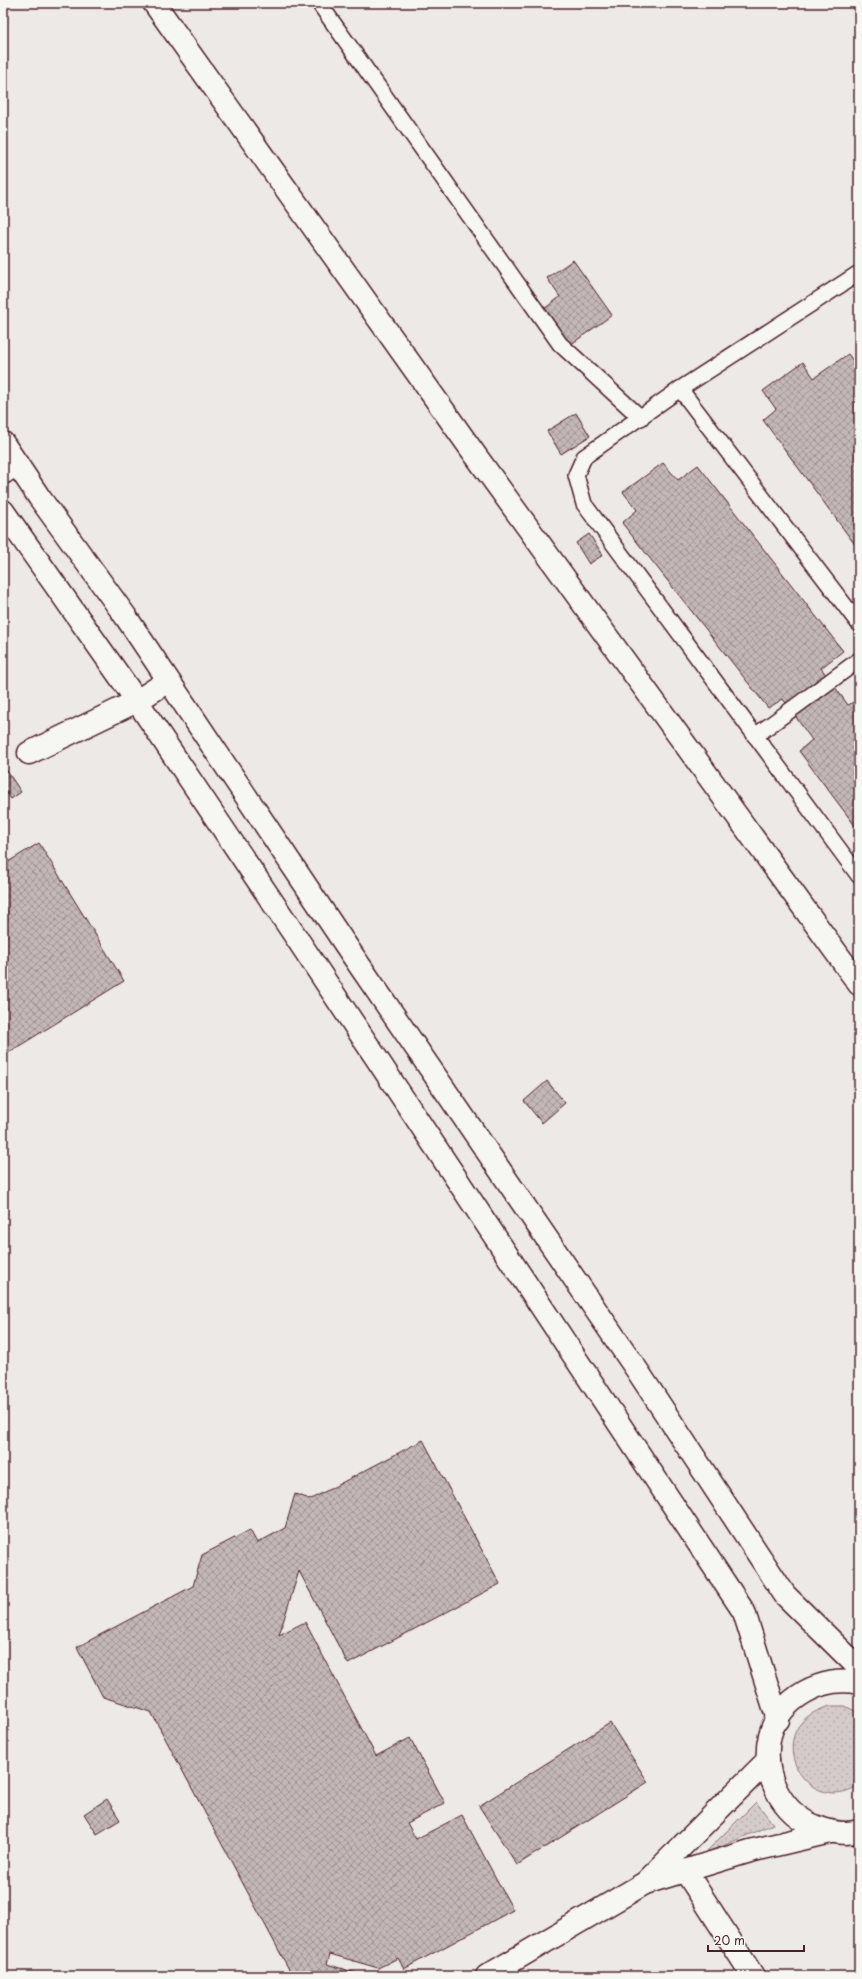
<svg xmlns="http://www.w3.org/2000/svg" width="862" height="1979" viewBox="0 0 862 1979" font-family="'Playpen Sans',sans-serif">
  <style>
    .grass { fill: url(#grass-dots); stroke: #8f757a }
    .building { fill: url(#building-cross-hatch); stroke: #4a1f2b }
    .lines { fill: none; stroke-linecap: round; stroke-linejoin: round }
    .service-casing { stroke: #4a1f2b; stroke-width: 18 }
    .minor-casing { stroke: #4a1f2b; stroke-width: 25 }
    .tertiary-casing { stroke: #4a1f2b; stroke-width: 25 }
    .secondary-casing { stroke: #4a1f2b; stroke-width: 25 }
    .service { stroke: #f6f6f2; stroke-width: 15 }
    .minor { stroke: #f6f6f2; stroke-width: 22 }
    .tertiary { stroke: #f6f6f2; stroke-width: 22 }
    .secondary { stroke: #f6f6f2; stroke-width: 22 }
  </style>
  <defs>
    <pattern id="grass-dots" width="8" height="8" patternUnits="userSpaceOnUse"><rect width="8" height="8" fill="#d4cbca"/><path d="M2 2h.1M6 6h.1" fill="none" stroke="#b8aeae" stroke-width="1.8" stroke-linecap="round"/></pattern>
    <pattern id="building-cross-hatch" width="8" height="8" patternUnits="userSpaceOnUse"><rect width="8" height="8" fill="#c4b7b7"/><path d="M0 0l8 8M0 8l8-8" fill="none" stroke="#a19495"/></pattern>
  </defs>
  <rect width="100%" height="100%" fill="#ece9e6"/>
  <filter id="ink" filterUnits="userSpaceOnUse"><feTurbulence type="fractalNoise" baseFrequency=".025" numOctaves="2"/><feDisplacementMap in="SourceGraphic" scale="8" xChannelSelector="R" yChannelSelector="G"/><feConvolveMatrix kernelMatrix="1 2 1 2 8 2 1 2 1" color-interpolation-filters="sRGB"/></filter>
  <g filter="url(#ink)">
    <g class="grass">
      <path d="M831,1706H845L859,1713V1785C803,1821 756,1724 831,1706Z"/>
      <path d="M756,1802L773,1824L704,1854Z"/>
    </g>
    <g class="building">
      <path d="M573,260L612,315L570,345L544,309L560,297L547,278Z"/>
      <path d="M848,354L859,369V550L763,420L776,409L763,391L803,362L814,378Z"/>
      <path d="M576,413L590,436L561,454L547,431Z"/>
      <path d="M663,463L678,480L698,465L843,651L821,668L848,705L859,699V831L799,751L812,740L783,699L768,708L622,523L637,510L623,492Z"/>
      <path d="M589,534L603,555L589,564L576,543Z"/>
      <path d="M3,765L21,792L11,799L3,787Z"/>
      <path d="M39,843L124,981L3,1056V865Z"/>
      <path d="M547,1081L565,1103L542,1123L524,1101Z"/>
      <path d="M423,1440L500,1584L348,1664L299,1571L279,1635L305,1622L376,1756L410,1738L445,1803L407,1823L416,1839L462,1815L513,1910L404,1969L398,1958L378,1968L330,1954L327,1964L359,1974L355,1976H295L292,1975L151,1712L103,1697L77,1647L193,1586L202,1555L250,1530L257,1543L285,1528L295,1494L307,1498L309,1500Z"/>
      <path d="M610,1723L648,1782L517,1865L479,1806Z"/>
      <path d="M107,1799L120,1820L97,1834L84,1814Z"/>
    </g>
    <g class="lines">
      <defs>
        <g id="service">
          <path d="M319,3L560,344L641,418"/>
          <path d="M859,273L680,389L584,457L576,475L584,504L859,876"/>
          <path d="M680,389L859,624"/>
          <path d="M755,736L859,660"/>
        </g>
        <g id="minor">
          <path d="M154,3L476,456L859,984"/>
          <path d="M29,753L137,701L168,681"/>
          <path d="M686,1872L753,1976"/>
        </g>
        <path id="tertiary" d="M3,473L17,464"/>
        <g id="secondary">
          <path d="M3,443L39,497L126,617L351,953L637,1370L785,1595L859,1668"/>
          <path d="M3,511L137,701L294,934L744,1612L778,1720"/>
          <path d="M859,1683C823,1675 780,1698 770,1735C761,1773 780,1813 817,1827C830,1832 846,1835 859,1831"/>
          <path d="M768,1760L645,1883L750,1851L830,1832"/>
          <path d="M487,1976L645,1883"/>
        </g>
      </defs>
      <use href="#service" class="service-casing"/>
      <use href="#minor" class="minor-casing"/>
      <use href="#tertiary" class="tertiary-casing"/>
      <use href="#secondary" class="secondary-casing"/>
      <use href="#service" class="service"/>
      <use href="#minor" class="minor"/>
      <use href="#tertiary" class="tertiary"/>
      <use href="#secondary" class="secondary"/>
    </g>
  </g>
  <rect width="862" height="1979" fill="none" stroke="#f6f6f2" stroke-width="16"/>
  <rect x="8" y="8" width="846" height="1963" fill="none" stroke="#4a1f2b" stroke-width="1.5" filter="url(#ink)"/>
  <path d="M708 1945v6h96v-6" fill="none" stroke="#4a1f2b" stroke-width="2"/>
  <text x="714" y="1945" font-size="12" fill="#4a1f2b" stroke="#f6f6f2" stroke-width="3" paint-order="stroke">20 m</text>
</svg>
